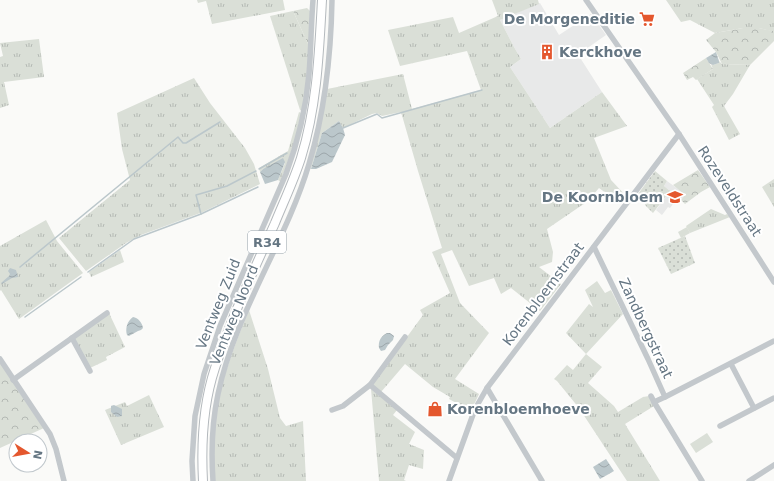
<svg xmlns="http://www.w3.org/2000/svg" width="774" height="481" viewBox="0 0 774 481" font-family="'DejaVu Sans',sans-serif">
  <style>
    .built { fill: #e8e9e9 }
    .grass { fill: url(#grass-tufts) }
    .forest { fill: url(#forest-crowns) }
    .park { fill: url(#park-dots) }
    .pitch { fill: #dadfd7 }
    .water { fill: url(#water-waves) }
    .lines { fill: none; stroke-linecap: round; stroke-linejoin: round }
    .stream { stroke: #bbc7cb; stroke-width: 1.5 }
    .highway-casing { stroke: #b4b9bd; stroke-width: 10 }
    .minor { stroke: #c3c8cc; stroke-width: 5.5 }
    .highway { stroke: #fff; stroke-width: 8 }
    .labels { text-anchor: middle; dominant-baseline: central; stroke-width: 4; stroke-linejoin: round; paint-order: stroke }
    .shield { fill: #fff; stroke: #939fa8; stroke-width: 1 }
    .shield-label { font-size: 13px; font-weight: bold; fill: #657683 }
    .poi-label { font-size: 14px; font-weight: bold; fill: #657683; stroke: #fff; text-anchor: end }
    .street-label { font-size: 14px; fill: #657683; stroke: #fff }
  </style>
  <defs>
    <pattern id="grass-tufts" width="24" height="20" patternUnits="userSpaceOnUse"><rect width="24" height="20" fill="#dadfd7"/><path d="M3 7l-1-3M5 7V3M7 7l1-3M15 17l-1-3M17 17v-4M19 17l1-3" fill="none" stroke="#b4b9b4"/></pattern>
    <pattern id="forest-crowns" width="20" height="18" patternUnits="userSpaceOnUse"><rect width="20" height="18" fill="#dadfd7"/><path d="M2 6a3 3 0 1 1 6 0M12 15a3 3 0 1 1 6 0" fill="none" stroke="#b4b9b4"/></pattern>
    <pattern id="park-dots" width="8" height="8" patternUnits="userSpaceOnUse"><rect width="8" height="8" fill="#dadfd7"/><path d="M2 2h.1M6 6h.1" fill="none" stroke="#b4b9b4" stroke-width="1.8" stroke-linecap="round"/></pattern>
    <pattern id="water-waves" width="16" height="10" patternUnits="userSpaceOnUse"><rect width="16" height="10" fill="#bbc7cb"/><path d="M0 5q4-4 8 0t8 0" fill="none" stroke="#9ca6aa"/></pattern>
  </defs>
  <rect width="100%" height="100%" fill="#fafaf8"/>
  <g class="built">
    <path d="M540,3L559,35L591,14L606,35L586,49L579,56L602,92L550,128L510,67L521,59L514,47L500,20Z"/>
    <path d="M667,181L686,195L681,200L679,199L675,205L673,204L670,208L668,207L662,215L656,210L670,191L664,186Z"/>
  </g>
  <g class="grass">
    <path d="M197,0H283L285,10L212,24L206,1L198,3Z"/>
    <path d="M492,0H538L539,4L500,20L514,47L521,59L510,67L550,128L602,92L627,126L594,138L611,180L627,197L621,204L599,188L588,201L547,229L553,252L552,262L539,267L561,284L540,311L511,288L501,294L494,278L469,286L452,250L441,254L460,303L489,333L455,379L479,394L471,411L449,399L450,397L433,387L405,364L381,392L372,385L423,315L420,310L450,293L432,252L442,248L418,171L401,112L382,116L377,113L372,114L343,128L339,121L322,133L311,169H310L327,89L403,74L412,109L481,90L467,51L400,66L388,30L453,17L459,33L498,16Z"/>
    <path d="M666,0H774V32L759,28H743L715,33L690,20L681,22Z"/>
    <path d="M293,11L309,46L307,76L302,111L300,110L270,16Z"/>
    <path d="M39,39L44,77L4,82L9,105L0,108V57L3,56L0,43Z"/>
    <path d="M719,61L722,64L750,65L733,94L724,106L740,134L729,140L712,107L714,105L697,79L713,69L711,64L713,65L719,63Z"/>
    <path d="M194,78L210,103L245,148L254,164L260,184L203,212L141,235L126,243L86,271L59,238L130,180L122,149L117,113Z"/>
    <path d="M299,112L301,113L296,137L281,182L278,180L285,163L263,169L260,172L259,168L288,151Z"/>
    <path d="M774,179V207L762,187Z"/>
    <path d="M711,209L725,215L727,214L730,217L690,233L686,226Z"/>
    <path d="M46,220L57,241L83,273L19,319L1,290L0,291V246Z"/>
    <path d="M120,250L124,262L91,277L89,272Z"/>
    <path d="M597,281L605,293L611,290L623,314L586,354L602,367L588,383L614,406L618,412L643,397L649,396L654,406L625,424L660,481H627L579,408L557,381L554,379L567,365L573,370L586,354L566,333L589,304L593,307L585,290Z"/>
    <path d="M249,310L268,369L280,418L286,426L303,421L306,481H214C214,459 213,438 216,416C221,379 235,344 249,310Z"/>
    <path d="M109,313L125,347L106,357L107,360L90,368L74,338Z"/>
    <path d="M371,389L397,410L393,415L415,432L409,444L424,450L423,469L409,465L404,480L406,481H379Z"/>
    <path d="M149,395L164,427L121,445L105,410L125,402L127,406Z"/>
  </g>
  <g class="forest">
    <path d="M307,8L310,11L309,46L293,11Z"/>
    <path d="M743,28H759L773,31L774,32V41L750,65L722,64L716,52L706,40L715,33Z"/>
    <path d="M706,58L713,69L696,80L693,77L687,80L683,73Z"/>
    <path d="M698,170L710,187L701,192L685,204L681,200L685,195L673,185Z"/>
    <path d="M0,356L44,428L0,448Z"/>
  </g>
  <g class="park">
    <path d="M655,171L667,181L664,186L670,191L653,213L646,206L638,194Z"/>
    <path d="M685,236L695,263L671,274L658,248Z"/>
  </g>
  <g class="pitch">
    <path d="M687,227L690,233L681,238L678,232Z"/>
    <path d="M707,433L713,442L696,453L690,444Z"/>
  </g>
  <g class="water">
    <path d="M716,52L719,61V63L713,65L709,63L706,58Z"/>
    <path d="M339,121L343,128L345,135L332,162L316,169H311L322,133Z"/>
    <path d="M283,158L285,162L278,180L265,184L260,172L263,169Z"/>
    <path d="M10,268L16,270L18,277L12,278L2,284L1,283L9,276L10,274L8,271Z"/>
    <path d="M133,317C138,318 142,322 143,328L141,330L138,331L129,336L127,335C125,329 127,321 133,317Z"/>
    <path d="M387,333H390L394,336L393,340L388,345L385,350L381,351L379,348C378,341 381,336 387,333Z"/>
    <path d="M114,405L122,409V416L117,417L111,412V406Z"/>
    <path d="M606,459L614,471L600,479L593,467Z"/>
  </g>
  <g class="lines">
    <g class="stream">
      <path d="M343,128L377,114L382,118L482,90"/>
      <path d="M259,169L287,153"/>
      <path d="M201,214L196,195L227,186L256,171"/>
      <path d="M20,267L178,137L183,143H186L220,122"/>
      <path d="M88,272L134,239L201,214L258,187"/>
      <path d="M25,317L81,277"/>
    </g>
    <defs>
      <path id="highway" d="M203,481C201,443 203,404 215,368C231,318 254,270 275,223C284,201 294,180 301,158C317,106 319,54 322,0"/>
    </defs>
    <use href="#highway" class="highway-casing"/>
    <g class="minor">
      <path d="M586,0L679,134L774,282"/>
      <path d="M594,247L648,359L665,397L774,341"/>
      <path d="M72,338L90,371"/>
      <path d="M0,359L50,434L56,449L64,481"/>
      <path d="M731,364L754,408"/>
      <path d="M13,380L107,313"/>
      <path d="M370,385L405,337"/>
      <path d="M487,388L542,481"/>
      <path d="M651,396L654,402"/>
      <path d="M665,397L654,402L702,481"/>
      <path d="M332,410L343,406L370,385L457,458"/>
      <path d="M720,426L774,398"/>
      <path d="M193,481L192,461L195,416L204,374L220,326L286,174C298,142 306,108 309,74C311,50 311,25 313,0"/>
      <path d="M213,481C211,452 212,422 218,394C235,313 286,242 309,164C325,111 331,55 332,0"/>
      <path d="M449,481L475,409L487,388L679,134"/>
      <path d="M749,481L774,465"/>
    </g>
    <use href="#highway" class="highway"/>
  </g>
  <defs>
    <symbol id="supermarket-bare" viewBox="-9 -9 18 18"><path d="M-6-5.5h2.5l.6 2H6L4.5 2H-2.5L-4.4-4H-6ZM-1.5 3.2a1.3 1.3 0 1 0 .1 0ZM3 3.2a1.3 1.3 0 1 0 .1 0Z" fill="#e4572e" stroke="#fff" stroke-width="2.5" paint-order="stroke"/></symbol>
    <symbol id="building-bare" viewBox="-9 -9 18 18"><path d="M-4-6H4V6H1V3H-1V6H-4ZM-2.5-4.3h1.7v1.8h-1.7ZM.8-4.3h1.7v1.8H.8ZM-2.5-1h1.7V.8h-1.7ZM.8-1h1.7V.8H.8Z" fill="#e4572e" stroke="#fff" stroke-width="2.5" paint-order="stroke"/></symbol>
    <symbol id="school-bare" viewBox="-9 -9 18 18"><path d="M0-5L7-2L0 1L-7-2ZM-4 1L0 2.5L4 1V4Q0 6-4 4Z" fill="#e4572e" stroke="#fff" stroke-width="2.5" paint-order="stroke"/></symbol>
    <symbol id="shop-bare" viewBox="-9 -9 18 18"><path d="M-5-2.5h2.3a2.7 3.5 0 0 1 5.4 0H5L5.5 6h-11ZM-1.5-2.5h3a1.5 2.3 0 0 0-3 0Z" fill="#e4572e" stroke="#fff" stroke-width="2.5" paint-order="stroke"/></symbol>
  </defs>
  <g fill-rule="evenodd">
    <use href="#supermarket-bare" x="636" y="8" width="22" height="22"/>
    <use href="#building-bare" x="536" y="41" width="22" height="22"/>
    <use href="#school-bare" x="664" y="186" width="22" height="22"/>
    <use href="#shop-bare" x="424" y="398" width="22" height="22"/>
  </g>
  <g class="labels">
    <rect class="shield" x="248" y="231" width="38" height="22" rx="3"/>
    <g class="shield-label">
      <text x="267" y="242">R34</text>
    </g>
    <g class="poi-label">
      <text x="635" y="19">De Morgeneditie</text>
      <text x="559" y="52" text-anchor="start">Kerckhove</text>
      <text x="663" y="197">De Koornbloem</text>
      <text x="447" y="409" text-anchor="start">Korenbloemhoeve</text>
    </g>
    <g class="street-label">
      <text transform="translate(730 191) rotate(57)">Rozeveldstraat</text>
      <text transform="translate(543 294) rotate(-53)">Korenbloemstraat</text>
      <text transform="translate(218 304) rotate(-68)">Ventweg Zuid</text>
      <text transform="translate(234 315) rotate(-68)">Ventweg Noord</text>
      <text transform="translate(646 328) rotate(65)">Zandbergstraat</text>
    </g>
  </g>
  <g transform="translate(28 453) rotate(101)"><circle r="19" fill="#ffffff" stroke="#c1c8cd"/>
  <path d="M0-3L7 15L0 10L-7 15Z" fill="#e4572e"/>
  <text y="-6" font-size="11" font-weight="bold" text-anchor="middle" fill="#657683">N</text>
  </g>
</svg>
